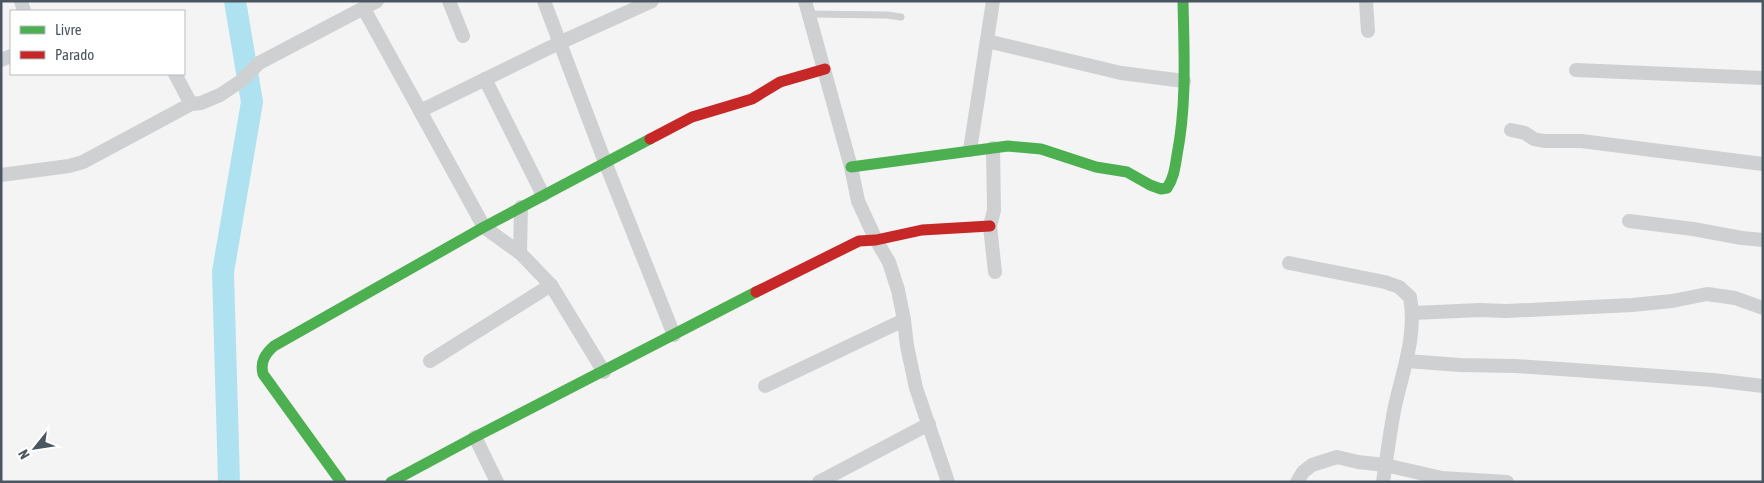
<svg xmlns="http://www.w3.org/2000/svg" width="1764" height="483" viewBox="0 0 1764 483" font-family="'Asap Condensed',sans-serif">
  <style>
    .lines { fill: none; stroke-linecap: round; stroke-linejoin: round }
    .river { stroke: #aee2f0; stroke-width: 22 }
    .lane { stroke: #ced0d2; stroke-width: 7 }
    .street { stroke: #ced0d2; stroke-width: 14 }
    .fast { stroke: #4caf50; stroke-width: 11 }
    .jam { stroke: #c62828; stroke-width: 11 }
  </style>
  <rect width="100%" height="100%" fill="#f4f4f4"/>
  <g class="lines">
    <path class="river" d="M229,482L223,272L252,102L235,1"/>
    <path class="lane" d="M809,14L887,15L901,17"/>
    <g class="street">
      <path d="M21,1L24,11"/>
      <path d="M449,1L463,36"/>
      <path d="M544,1L605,162L674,335"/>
      <path d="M805,1L851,167L858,201L876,240L889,262L898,290L904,320L907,346L916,388L948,482"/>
      <path d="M1366,1L1368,31"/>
      <path d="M364,9L484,227L520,253L551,285L604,372"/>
      <path d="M987,41L1121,73L1184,81"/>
      <path d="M1,60L11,56"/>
      <path d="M1576,70L1763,78"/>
      <path d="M175,74L191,104"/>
      <path d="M485,79L543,195"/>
      <path d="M420,111L559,43L652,1"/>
      <path d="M1511,130L1525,133L1534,139L1544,141H1581L1763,164"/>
      <path d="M993,148L994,210L990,226L995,272"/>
      <path d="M970,150L993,1"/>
      <path d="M1,175L69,166L83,162L191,104L201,103L220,95L241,81L259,63L377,1"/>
      <path d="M1629,221L1693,229L1742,238L1763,240"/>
      <path d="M520,253L521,207"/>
      <path d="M1289,263L1385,282L1399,287L1410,297C1417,334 1403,370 1395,406C1390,431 1387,456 1383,482"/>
      <path d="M1413,313L1480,310L1506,311L1632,305L1672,301L1707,294L1735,298L1763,308"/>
      <path d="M430,361L551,285"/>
      <path d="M1407,361L1460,365L1516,366L1575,370L1713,380L1763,386"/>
      <path d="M765,386L904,320"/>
      <path d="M475,437L497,482"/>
      <path d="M819,482L929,424"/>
      <path d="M1297,482L1303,472L1312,465L1337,457L1358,462L1385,465L1442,478L1507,482"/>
    </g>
    <g class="fast">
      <path d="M851,167L1008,146L1041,149L1096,167L1127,172L1150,185L1161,189L1167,188C1174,178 1175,167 1177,155C1187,104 1184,52 1183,1"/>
      <path d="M341,482L263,374C260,362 265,354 274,346L484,227L650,139"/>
      <path d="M391,482L475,437L756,292"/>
    </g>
    <g class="jam">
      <path d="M650,139L692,117L752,99L780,82L825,69"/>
      <path d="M756,292L859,241L876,240L922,230L990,226"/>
    </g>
  </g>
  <rect width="1764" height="483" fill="none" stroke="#4a5661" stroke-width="5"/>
  <rect x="10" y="10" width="175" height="65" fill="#ffffff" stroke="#b7bbc0"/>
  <rect x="20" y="26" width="25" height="8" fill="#4caf50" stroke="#b7bbc0"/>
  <text x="55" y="35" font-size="15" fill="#4a5661">Livre</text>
  <rect x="20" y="51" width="25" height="8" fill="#c62828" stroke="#b7bbc0"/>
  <text x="55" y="60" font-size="15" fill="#4a5661">Parado</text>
  <g transform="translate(35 448) rotate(240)" stroke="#ffffff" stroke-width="4" paint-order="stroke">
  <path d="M0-4L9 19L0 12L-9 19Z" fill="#4a5661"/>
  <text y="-8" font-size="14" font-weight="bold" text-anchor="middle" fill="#4a5661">N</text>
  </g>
</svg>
